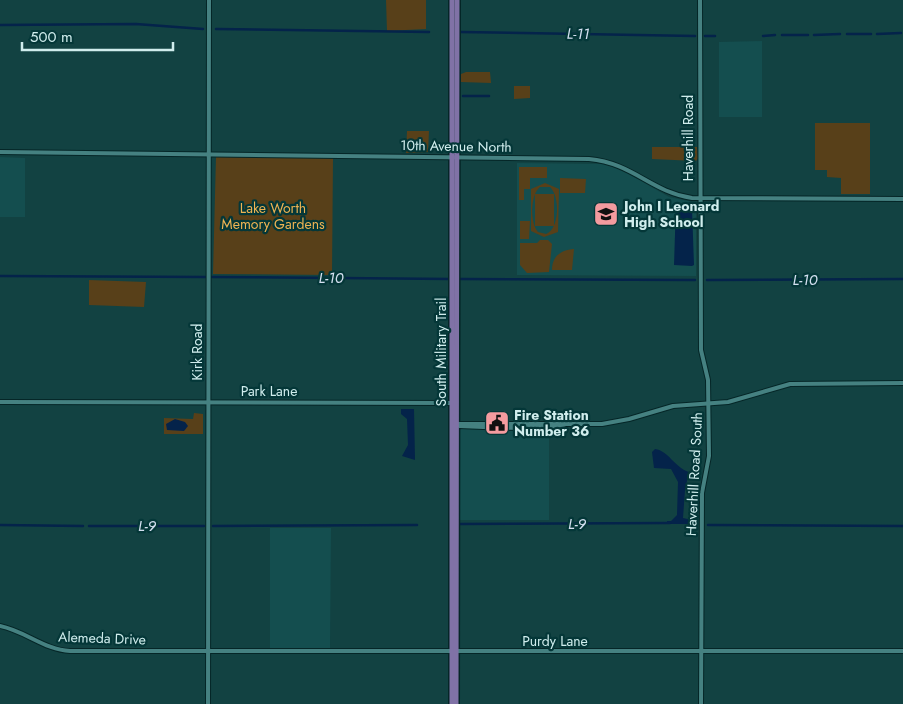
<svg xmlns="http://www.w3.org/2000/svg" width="903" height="704" viewBox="0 0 903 704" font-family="Jost,sans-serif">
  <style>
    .built { fill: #144e4f }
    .green { fill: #584019; fill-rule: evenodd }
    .water { fill: #04234a }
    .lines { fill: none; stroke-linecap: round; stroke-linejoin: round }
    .canal { stroke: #04234a; stroke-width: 2.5 }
    .secondary-casing { stroke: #052627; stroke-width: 6 }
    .primary-casing { stroke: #052627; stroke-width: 8 }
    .secondary { stroke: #458181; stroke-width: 4 }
    .primary { stroke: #8072a6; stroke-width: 5 }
    .labels { text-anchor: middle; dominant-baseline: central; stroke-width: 4.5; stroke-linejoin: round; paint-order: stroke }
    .street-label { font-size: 14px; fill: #d0eded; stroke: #043738 }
    .poi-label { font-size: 14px; font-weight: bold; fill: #d0eded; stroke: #043738; text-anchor: start }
    .park-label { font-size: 14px; fill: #eeb353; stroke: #043738 }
    .water-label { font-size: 15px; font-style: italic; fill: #d4e0f0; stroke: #043738 }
  </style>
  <rect width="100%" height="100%" fill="#124242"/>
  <g class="built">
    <path d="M762,41V117H719V42Z"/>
    <path d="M0,157L25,158V217H0Z"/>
    <path d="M517,163L604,164L622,170L669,197L692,202L696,206V276L517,275Z"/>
    <path d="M463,428L549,429V520H460V430Z"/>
    <path d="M270,528H331L330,648L270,649Z"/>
  </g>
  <g class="green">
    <path d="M386,0H426V29L387,31Z"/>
    <path d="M466,72H490L491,83L461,82V74Z"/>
    <path d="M514,86H530V98L514,99Z"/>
    <path d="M815,123H870V194H841V178L827,177V170H815Z"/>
    <path d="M407,131H429L428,152L406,153Z"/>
    <path d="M652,147H697L698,158L696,161L652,159Z"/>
    <path d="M216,157L333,158L332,275L213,274Z"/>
    <path d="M519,167H547V178H530V189H524V200H519Z"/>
    <path d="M560,178L586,179L585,193H560Z"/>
    <path d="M545,183L559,189L558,232L544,237L531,231V189ZM540,187H550C560,196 560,229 546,234L538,232C530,223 530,195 540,187Z"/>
    <rect x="535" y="194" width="19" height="32"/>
    <path d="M520,221H530L529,239H520Z"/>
    <path d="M540,240H548L552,244L549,272L527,273L520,265V243H537Z"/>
    <path d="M574,249L572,270H552C552,256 561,250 574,249Z"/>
    <path d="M89,280L146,282L144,307L89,305Z"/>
    <path d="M194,413L203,414V434H164V418L193,419Z"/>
  </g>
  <g class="water">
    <path d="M676,204L692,209L694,265L692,266L674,265Z"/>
    <path d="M401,409H414L415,460L402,456L408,445L407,419L401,414Z"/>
    <path d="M175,419L185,422L188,426L184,431L167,430L166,424Z"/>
    <path d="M655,449C669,451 674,467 689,472L685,490L683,518L696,521L695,524H667V521H671L677,515L678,482L671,469L654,468L652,452Z"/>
  </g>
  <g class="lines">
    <g class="canal">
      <path d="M0,25L136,24L203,29"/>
      <path d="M216,29L429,32"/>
      <path d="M460,32L695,36"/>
      <path d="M847,34H871"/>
      <path d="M877,34L901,33"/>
      <path d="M782,35H808"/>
      <path d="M814,35L840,34"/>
      <path d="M705,36H715"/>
      <path d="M763,36L775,35"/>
      <path d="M463,96H489"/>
      <path d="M0,276L206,277"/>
      <path d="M212,277L450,279"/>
      <path d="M460,279L695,280"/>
      <path d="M707,280L903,279"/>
      <path d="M460,524L670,523"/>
      <path d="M0,525L83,526"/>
      <path d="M708,525L903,526"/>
      <path d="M89,526H204"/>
      <path d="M213,526L417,525"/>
    </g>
    <defs>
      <g id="secondary">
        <path d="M700,0L701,350L708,380L709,456L702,493L701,704"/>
        <path d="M0,152L589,159C633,163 651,192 692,198L903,199"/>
        <path d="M0,402L452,403"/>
        <path d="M456,424H602L629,419L673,406L728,402L790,384L903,383"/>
        <path d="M457,424L460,426C481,427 549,431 566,424"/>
        <path d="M0,626C25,631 45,650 70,651H903"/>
        <path d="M208,704L209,0"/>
      </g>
      <g id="primary">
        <path d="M452,704V0"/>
        <path d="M456,704L457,0"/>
      </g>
    </defs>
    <use href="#secondary" class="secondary-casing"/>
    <use href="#primary" class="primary-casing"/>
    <use href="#secondary" class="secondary"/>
    <use href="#primary" class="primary"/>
  </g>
  <defs>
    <symbol id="school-square" viewBox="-11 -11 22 22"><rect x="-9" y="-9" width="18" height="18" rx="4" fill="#f49b9f" stroke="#043738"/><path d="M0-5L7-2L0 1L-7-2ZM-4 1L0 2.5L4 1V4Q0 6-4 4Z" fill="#111"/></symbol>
    <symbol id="civic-square" viewBox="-11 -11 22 22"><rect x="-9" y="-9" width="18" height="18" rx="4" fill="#f49b9f" stroke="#043738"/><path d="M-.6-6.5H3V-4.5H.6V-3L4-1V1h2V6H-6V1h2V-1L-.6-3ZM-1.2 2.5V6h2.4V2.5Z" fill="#111"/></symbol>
  </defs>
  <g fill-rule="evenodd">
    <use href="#school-square" x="592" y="200" width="28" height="28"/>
    <use href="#civic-square" x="483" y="409" width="28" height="28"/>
  </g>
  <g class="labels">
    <g class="street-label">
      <text transform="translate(688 138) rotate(-90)">Haverhill Road</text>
      <text transform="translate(456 146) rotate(1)">10th Avenue North</text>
      <text transform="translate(197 352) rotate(-90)">Kirk Road</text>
      <text transform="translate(441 352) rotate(-90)">South Military Trail</text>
      <text x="269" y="391">Park Lane</text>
      <text transform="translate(694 474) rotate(-87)">Haverhill Road South</text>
      <text transform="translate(102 638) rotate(2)">Alemeda Drive</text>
      <text x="555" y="641">Purdy Lane</text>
    </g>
    <g class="poi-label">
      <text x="624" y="206">John I Leonard<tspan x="624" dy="16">High School</tspan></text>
      <text x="514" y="415">Fire Station<tspan x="514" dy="16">Number 36</tspan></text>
    </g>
    <g class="park-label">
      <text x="273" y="208">Lake Worth<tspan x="273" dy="16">Memory Gardens</tspan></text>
    </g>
    <g class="water-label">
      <text transform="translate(578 34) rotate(1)">L-11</text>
      <text x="331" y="278">L-10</text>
      <text x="805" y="280">L-10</text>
      <text x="577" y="524">L-9</text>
      <text x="147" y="526">L-9</text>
    </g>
  </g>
  <path d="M22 42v8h151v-8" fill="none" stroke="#d0eded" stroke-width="2.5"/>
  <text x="30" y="42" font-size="15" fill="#d0eded" stroke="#043738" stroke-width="4" paint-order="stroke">500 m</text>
</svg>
